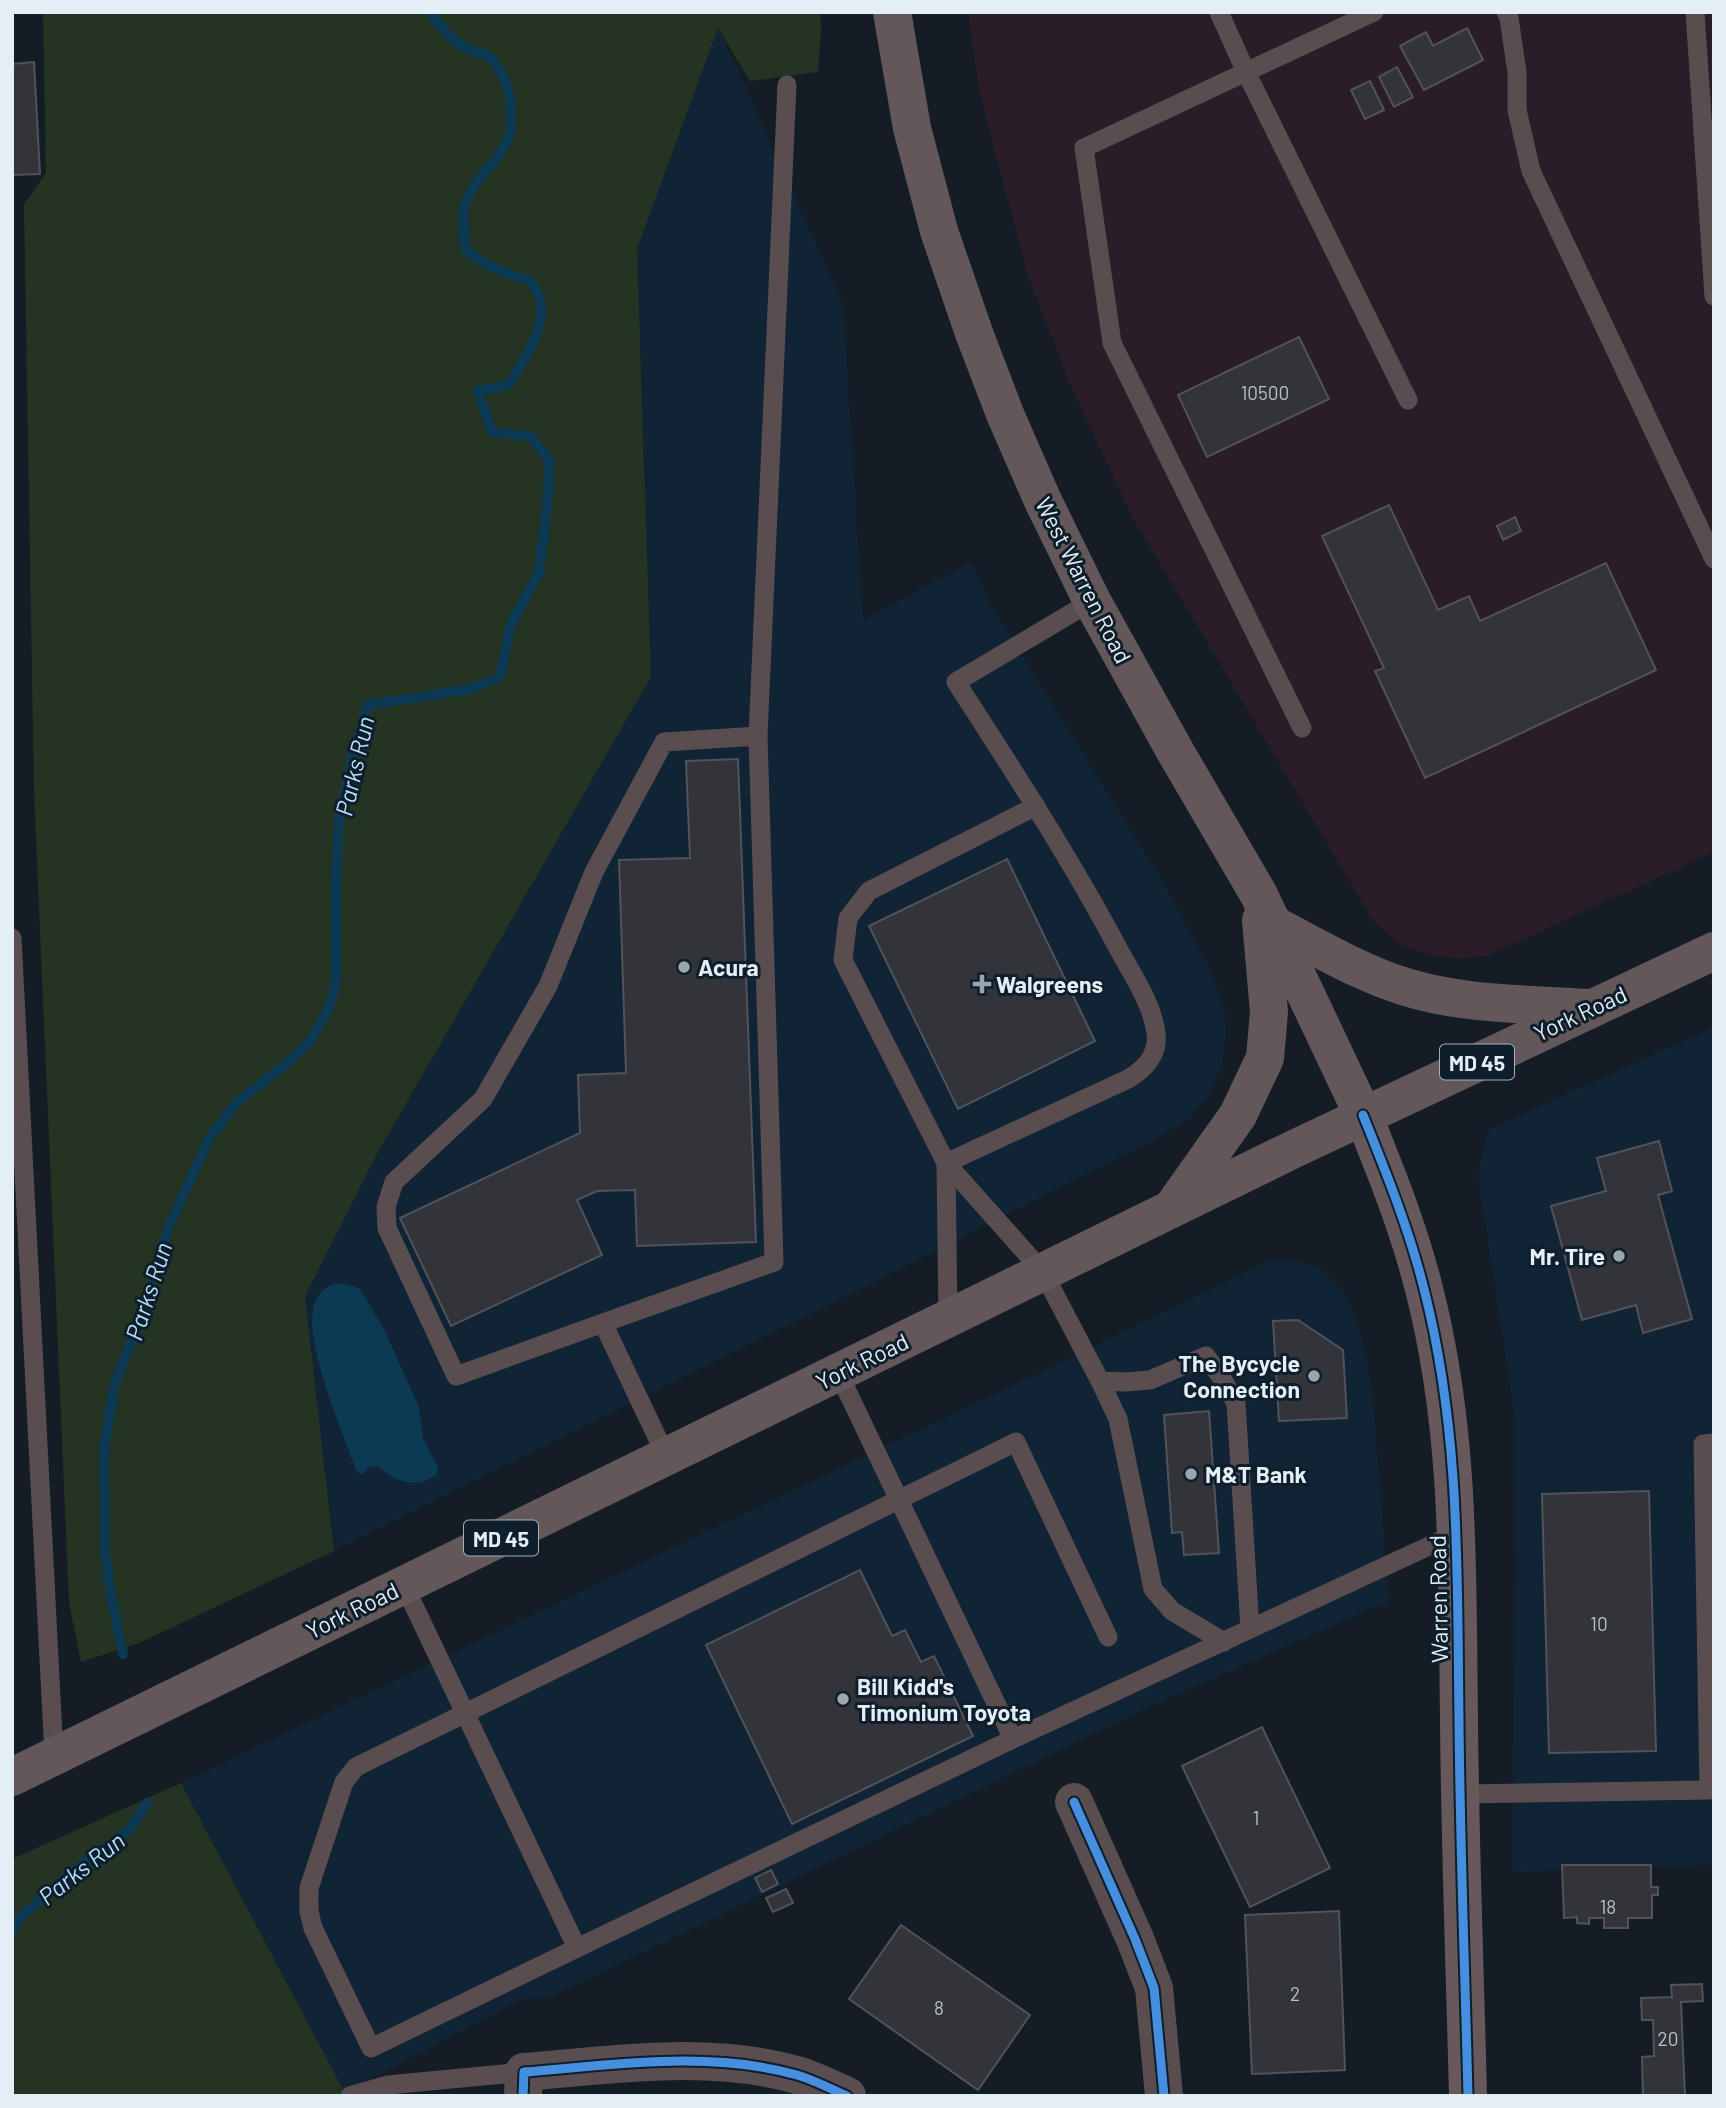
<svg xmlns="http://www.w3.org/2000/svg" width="1726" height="2108" viewBox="0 0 1726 2108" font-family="Barlow,sans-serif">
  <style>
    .built { fill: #102435 }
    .industrial { fill: #2a1d28 }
    .green { fill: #253422 }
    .water { fill: #0c3a54 }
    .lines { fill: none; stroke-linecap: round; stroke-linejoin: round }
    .stream { stroke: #0c3a54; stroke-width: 10 }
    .building { fill: #32343a; stroke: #51525a; stroke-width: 2 }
    .lane { stroke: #594d50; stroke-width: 19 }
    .street { stroke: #594d50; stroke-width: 38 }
    .secondary { stroke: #67585b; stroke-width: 38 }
    .primary { stroke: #64575a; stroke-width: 38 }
    .cycleway-casing { stroke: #0e1e2b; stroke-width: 13 }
    .cycleway { stroke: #468fdf; stroke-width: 9 }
    .poi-dot { fill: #9ba5ae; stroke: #0e1e2b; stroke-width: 2.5 }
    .labels { text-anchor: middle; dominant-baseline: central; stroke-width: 6; stroke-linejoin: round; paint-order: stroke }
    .number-label { font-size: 19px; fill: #b7c0c8 }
    .shield { fill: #0e1e2b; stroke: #a3b0ba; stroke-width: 2 }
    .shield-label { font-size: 21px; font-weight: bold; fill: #e3eef7 }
    .street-label { font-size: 23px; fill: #e3eef7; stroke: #0e1e2b }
    .poi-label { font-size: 23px; font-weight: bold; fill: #e3eef7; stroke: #0e1e2b; text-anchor: start }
    .water-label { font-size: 24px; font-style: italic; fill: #b5dffd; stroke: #0e1e2b }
  </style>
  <rect width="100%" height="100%" fill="#141d25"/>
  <g class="built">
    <path d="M718,27L843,304L863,620L971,562L992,607L1161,879L1210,969L1225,1010L1226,1036L1222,1065L1210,1094L1189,1119L1156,1139L860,1289L334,1551L305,1296L376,1156L651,677L637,249Z"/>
    <path d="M1714,1027V1865L1511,1872L1516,1577L1515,1419L1478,1175L1488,1130Z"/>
    <path d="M1270,1260L1293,1261L1319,1266L1344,1292L1359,1325L1372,1387L1389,1601L1151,1706L551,1997L522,1999L345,2093L181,1783L1066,1360Z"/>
  </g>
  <path class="industrial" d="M968,12H1714V852L1487,956L1462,959L1431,956L1399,944L1374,922L1133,518L1071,386L1027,273L979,90Z"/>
  <g class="green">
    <path d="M43,12H820L821,27L818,72L750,81L718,28L637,249L651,677L376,1156L305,1296L334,1551L139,1643L81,1662L69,1602L34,791L24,204L46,173Z"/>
    <path d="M181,1783L345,2093L339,2096H12V1859Z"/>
  </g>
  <path class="water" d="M337,1283L350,1285L360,1289L384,1329L419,1407L423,1438L438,1468L437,1474C416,1491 395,1481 377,1466L369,1467L362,1475L357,1472C343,1433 306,1348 313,1310C315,1296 323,1287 337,1283Z"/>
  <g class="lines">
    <g class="stream">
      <path d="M123,1654L110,1589L105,1552L104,1448L116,1380L149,1298L168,1228L210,1137L236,1103L286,1064L310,1041L328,1010L336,983V881L339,821L352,759L368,705L471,689L500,677L511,624L539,573L547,507L550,461L531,437L492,432L478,391L509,385C523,362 551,321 538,294C536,289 532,284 529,280C505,274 484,266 466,250C464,233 460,212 468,197C486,161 515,155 511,108C509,94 507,80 498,68C485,49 485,56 468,49C451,41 441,27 430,12"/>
      <path d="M12,1930L21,1917L72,1872L129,1830L147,1803"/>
    </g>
  </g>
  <g class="building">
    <path d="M1467,28L1483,60L1424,90L1400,46L1426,32L1433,46Z"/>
    <path d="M34,62L40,174L12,175V64Z"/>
    <path d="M1397,67L1413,97L1394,107L1379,77Z"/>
    <path d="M1370,81L1384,110L1365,119L1351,90Z"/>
    <path d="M1299,337L1329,399L1207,457L1178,395Z"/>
    <path d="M1389,505L1438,610L1469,596L1480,621L1606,563L1656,670L1425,778L1375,671L1384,668L1322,536Z"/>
    <path d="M1515,517L1521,531L1503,540L1497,526Z"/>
    <path d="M738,759L756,1242L637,1246L635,1190L597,1191L577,1200L602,1255L451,1326L400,1218L580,1133L578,1075L626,1073L619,860L690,858L686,761Z"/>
    <path d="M1007,859L1095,1041L958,1109L869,926Z"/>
    <path d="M1659,1141L1672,1191L1658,1195L1692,1319L1643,1333L1636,1305L1582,1320L1551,1206L1606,1191L1597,1158Z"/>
    <path d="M1298,1320L1343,1350L1347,1418L1279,1421L1273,1321Z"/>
    <path d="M1209,1411L1219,1553L1184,1555L1182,1532L1172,1533L1164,1415Z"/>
    <path d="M1649,1491L1656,1751L1549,1753L1542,1494Z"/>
    <path d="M860,1570L892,1636L905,1630L921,1662L934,1656L973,1736L792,1824L706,1645Z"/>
    <path d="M1262,1727L1330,1868L1250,1907L1182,1766Z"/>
    <path d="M1562,1865H1651V1887H1658V1895H1652V1918H1628V1928H1604V1918H1589V1924L1577,1923V1917L1564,1918Z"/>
    <path d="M771,1870L778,1884L762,1892L755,1878Z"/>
    <path d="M786,1889L793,1903L773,1912L766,1898Z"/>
    <path d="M1339,1911L1345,2070L1252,2074L1245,1915Z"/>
    <path d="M901,1925L1030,2015L978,2090L849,1999Z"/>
    <path d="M1702,1984L1703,2001L1681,2002L1685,2096H1643L1642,2057L1654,2056L1653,2020H1642L1641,1998L1672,1997L1671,1985Z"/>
  </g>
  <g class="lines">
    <g class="lane">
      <path d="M1219,12L1246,72L1408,400"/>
      <path d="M1506,12L1509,18L1517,72V110L1531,171L1714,559"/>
      <path d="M1695,12L1714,296"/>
      <path d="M1302,728L1112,343L1084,148L1374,12"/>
      <path d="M758,736L787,85"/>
      <path d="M1036,806L869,891L848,918L843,960L946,1163L1043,1272L1100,1381L1118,1419L1153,1589L1172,1611L1224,1642"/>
      <path d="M12,938L54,1756"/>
      <path d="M946,1163L1128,1079C1145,1069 1159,1054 1156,1033C1152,1003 1133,976 1119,950C1070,858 1013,770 956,682L1092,601"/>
      <path d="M946,1163L948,1318"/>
      <path d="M603,1323L456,1376L387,1228L386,1207L394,1182L483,1099L548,986L594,872L664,742L758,736L774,1262L603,1323L666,1456"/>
      <path d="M1100,1381L1125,1382L1150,1380L1206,1356L1223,1380L1236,1403L1250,1629"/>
      <path d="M404,1585L577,1948L1013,1739L838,1372"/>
      <path d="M1013,1739L1457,1533"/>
      <path d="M1460,1794L1709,1790L1703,1444L1714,1443"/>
      <path d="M577,1948L371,2048L313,1928L309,1911V1888L344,1782L356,1767L1016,1442L1108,1637"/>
      <path d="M350,2096L388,2085L524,2072"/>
    </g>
    <g class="street">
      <path d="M1074,1802L1135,1939L1154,1988L1164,2096"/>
      <path d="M523,2096L524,2072C614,2065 708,2050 797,2075C814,2080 831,2089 847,2096"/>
    </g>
    <path class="secondary" d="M1363,1115C1386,1172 1409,1229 1424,1289C1461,1433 1457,1574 1459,1720C1460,1846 1465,1971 1468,2096"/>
    <g class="primary">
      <path d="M892,12L912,128L939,231L974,333L1005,414L1043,501L1092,601L1175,751L1259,895L1363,1115"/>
      <path d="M1274,925C1317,947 1360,973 1406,987C1463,1005 1530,1004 1589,1008"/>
      <path d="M1175,1204L1238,1115L1265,1058L1269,1012L1261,920"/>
      <path d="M12,1777L1294,1149L1714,951"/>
    </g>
    <defs>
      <g id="cycleway">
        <path d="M1363,1115C1386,1172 1409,1229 1424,1289C1461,1433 1457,1574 1459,1720C1460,1846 1465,1971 1468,2096"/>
        <path d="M1074,1802L1135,1939L1154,1988L1164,2096"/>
        <path d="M523,2096L524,2072C614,2065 708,2050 797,2075C814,2080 831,2089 847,2096"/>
      </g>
    </defs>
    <use href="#cycleway" class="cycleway-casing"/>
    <use href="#cycleway" class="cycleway"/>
  </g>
  <g class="poi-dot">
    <circle cx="684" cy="967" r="7"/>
    <path d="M978.5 973.5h7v7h7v7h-7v7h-7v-7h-7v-7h7z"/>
    <circle cx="1619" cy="1256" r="7"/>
    <circle cx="1314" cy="1376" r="7"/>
    <circle cx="1191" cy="1474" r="7"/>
    <circle cx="843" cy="1699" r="7"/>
  </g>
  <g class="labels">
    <g class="number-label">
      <text x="1265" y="392">10500</text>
      <text x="1599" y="1623">10</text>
      <text x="1256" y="1817">1</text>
      <text x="1608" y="1906">18</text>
      <text x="1295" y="1993">2</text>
      <text x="939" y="2007">8</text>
      <text x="1668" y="2038">20</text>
    </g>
    <g class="shield">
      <rect x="1440" y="1044.5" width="74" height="35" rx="5"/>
      <rect x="464" y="1520.5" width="74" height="35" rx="5"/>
    </g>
    <g class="shield-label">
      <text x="1477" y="1062">MD 45</text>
      <text x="501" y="1538">MD 45</text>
    </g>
    <g class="street-label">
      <text transform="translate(1084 580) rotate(63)">West Warren Road</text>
      <text transform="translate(1580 1013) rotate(-25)">York Road</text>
      <text transform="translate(862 1361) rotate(-26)">York Road</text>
      <text transform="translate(1438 1599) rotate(-91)">Warren Road</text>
      <text transform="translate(352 1610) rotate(-26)">York Road</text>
    </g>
    <g class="poi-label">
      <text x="698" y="967">Acura</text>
      <text x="996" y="984">Walgreens</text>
      <text x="1605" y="1256" text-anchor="end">Mr. Tire</text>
      <text x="1300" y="1363" text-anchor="end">The Bycycle<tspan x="1300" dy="26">Connection</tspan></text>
      <text x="1205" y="1474">M&amp;T Bank</text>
      <text x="857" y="1686">Bill Kidd's<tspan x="857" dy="26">Timonium Toyota</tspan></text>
    </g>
    <g class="water-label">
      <text transform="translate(354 766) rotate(-77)">Parks Run</text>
      <text transform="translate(148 1291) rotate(-72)">Parks Run</text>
      <text transform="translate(81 1868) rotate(-38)">Parks Run</text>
    </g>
  </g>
  <rect width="1726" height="2108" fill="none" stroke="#e3eef7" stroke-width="28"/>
</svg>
